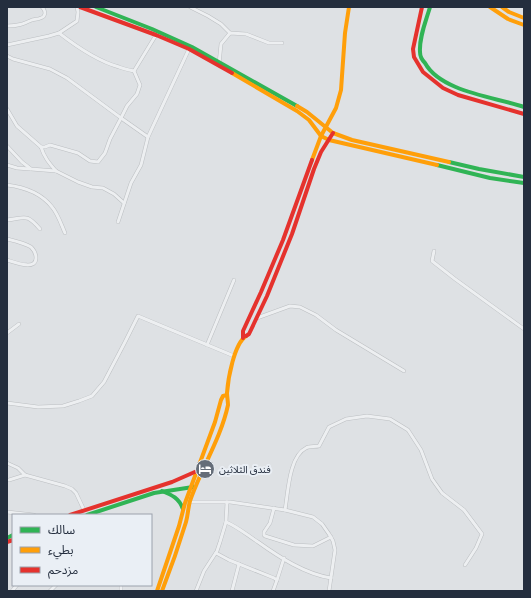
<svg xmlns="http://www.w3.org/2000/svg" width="531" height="598" viewBox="0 0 531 598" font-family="Barlow,'Noto Sans Arabic',sans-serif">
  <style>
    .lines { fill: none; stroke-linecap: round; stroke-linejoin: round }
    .street-casing { stroke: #bcbfc2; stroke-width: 4 }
    .street { stroke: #edeff1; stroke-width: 3 }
    .fast { stroke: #30b455; stroke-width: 4 }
    .slow { stroke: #ff9f0a; stroke-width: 4 }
    .jam { stroke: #e5322d; stroke-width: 4 }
    .labels { text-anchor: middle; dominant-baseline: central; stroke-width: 4; stroke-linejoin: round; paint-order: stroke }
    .poi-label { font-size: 10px; fill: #242e3e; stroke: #eaeff5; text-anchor: start }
  </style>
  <rect width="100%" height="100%" fill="#dee1e4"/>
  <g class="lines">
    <defs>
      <g id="street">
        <path d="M190,7L208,16L221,24L230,33"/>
        <path d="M7,26C18,26 23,24 32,20C36,19 42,19 44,16C46,13 44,9 42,7"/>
        <path d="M59,33C77,47 97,61 119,67C124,69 129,70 134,71"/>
        <path d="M7,45L49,36L59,33L77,21L78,12L77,7"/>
        <path d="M7,56L13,59L50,69L67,78L121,118L148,137"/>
        <path d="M219,64L221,44L230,33L246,34L269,43H282"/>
        <path d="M7,109L17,126L41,147H45L50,145L78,153L90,161L98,162L105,153L110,139L121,118L127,106L137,94L140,85L134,71L156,35"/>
        <path d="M7,146L22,162L31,169L56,171L78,182L92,187L103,188L114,194L124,203"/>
        <path d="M41,147C44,157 49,163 56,171"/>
        <path d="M7,165L17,168L30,169"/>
        <path d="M7,185C24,187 41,193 52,207C58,214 61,224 65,233"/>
        <path d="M7,220C26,218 26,213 40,229"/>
        <path d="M118,222L131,183L141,165L148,137L189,49"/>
        <path d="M7,239C15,241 24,243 31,247C34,250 36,253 36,258C36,271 14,262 7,260"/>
        <path d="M434,251L432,261L455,279L524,329"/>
        <path d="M257,318L290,306L300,307L316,315L336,330L404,371"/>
        <path d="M7,333L19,324"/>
        <path d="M207,345L234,280"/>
        <path d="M7,403L38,407L63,406L79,401L92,396L104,382L125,342L138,316L234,356"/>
        <path d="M7,463L18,468L25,475L65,486L72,489L76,493L84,510"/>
        <path d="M9,480L25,475"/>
        <path d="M189,502H230L285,510L313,517L322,524L329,534L333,541L335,550L329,591"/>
        <path d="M274,508L270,523L264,532V535L265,536L294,545L313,546L331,537"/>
        <path d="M285,510C288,493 289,456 306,448C309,446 315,447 319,446L329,427L346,419L367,416L390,419L408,430L421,450L432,479L442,493L464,510L482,534L476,548L465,565"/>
        <path d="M7,512L34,515"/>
        <path d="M226,522C238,527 247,535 258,542C279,557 305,574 331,578"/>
        <path d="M216,553L229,560L274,578L277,580L284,558"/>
        <path d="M121,585V591"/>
        <path d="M12,591L17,585"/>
        <path d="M50,591L56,585"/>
        <path d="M196,591L204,571L217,551L220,542L226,522L227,502"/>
        <path d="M232,591L239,564"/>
        <path d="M273,591L277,580"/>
      </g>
    </defs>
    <use href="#street" class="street-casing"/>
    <use href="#street" class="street"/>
    <g class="fast">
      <path d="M96,7L152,29L192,47L297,106"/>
      <path d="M430,7C426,21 419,37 420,52C420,56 422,60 425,63C441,92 495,97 524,107"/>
      <path d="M449,162L479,169L524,177"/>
      <path d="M437,165L490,178L524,183"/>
      <path d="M162,491C172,495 179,498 183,509"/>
      <path d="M87,515L154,493L193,487"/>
      <path d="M7,538L13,535"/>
    </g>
    <g class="slow">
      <path d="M490,7L508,19L524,25"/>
      <path d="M502,7L509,12L524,18"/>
      <path d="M232,73L297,111L309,120L321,136L329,140L437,165"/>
      <path d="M297,106L307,112L333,133L352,140L449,162"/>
      <path d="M312,160L321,136L336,108L341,90L345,33L349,7"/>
      <path d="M157,591L179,526L185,503L215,422L221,400L223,396L227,395"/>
      <path d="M162,591C171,568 179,545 186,522C188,515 188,508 190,501C201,469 221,438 228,405C228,401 227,397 227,393C228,379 234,344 246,336"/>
    </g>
    <g class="jam">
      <path d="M80,7L156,35L189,49L232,73"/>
      <path d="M422,7L413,49L414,57L423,72L443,88L458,95L524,114"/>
      <path d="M246,336L249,334L267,296L292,234L314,169L321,152L333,133"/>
      <path d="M243,338V331L261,292L283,240L312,160"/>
      <path d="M70,515L172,482L197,471"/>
      <path d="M7,542L13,540"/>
    </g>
  </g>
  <defs>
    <symbol id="hotel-disc" viewBox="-11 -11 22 22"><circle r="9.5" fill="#656d78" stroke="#eaeff5"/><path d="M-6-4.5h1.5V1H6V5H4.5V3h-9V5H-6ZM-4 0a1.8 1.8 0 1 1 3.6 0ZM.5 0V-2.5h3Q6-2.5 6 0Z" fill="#fff"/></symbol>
  </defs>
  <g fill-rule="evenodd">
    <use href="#hotel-disc" x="194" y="458" width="22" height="22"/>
  </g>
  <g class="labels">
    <g class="poi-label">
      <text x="219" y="469">فندق الثلاثين</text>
    </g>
  </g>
  <rect width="531" height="598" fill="none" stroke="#242e3e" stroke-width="16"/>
  <rect x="12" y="514" width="140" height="72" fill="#eaeff5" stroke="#9ba2ac"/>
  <rect x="20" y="527" width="20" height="6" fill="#30b455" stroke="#9ba2ac"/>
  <text x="48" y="534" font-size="12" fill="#242e3e">سالك</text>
  <rect x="20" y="547" width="20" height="6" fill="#ff9f0a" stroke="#9ba2ac"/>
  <text x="48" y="554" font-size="12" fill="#242e3e">بطيء</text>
  <rect x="20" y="567" width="20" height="6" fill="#e5322d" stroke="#9ba2ac"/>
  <text x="48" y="574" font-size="12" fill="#242e3e">مزدحم</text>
</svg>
